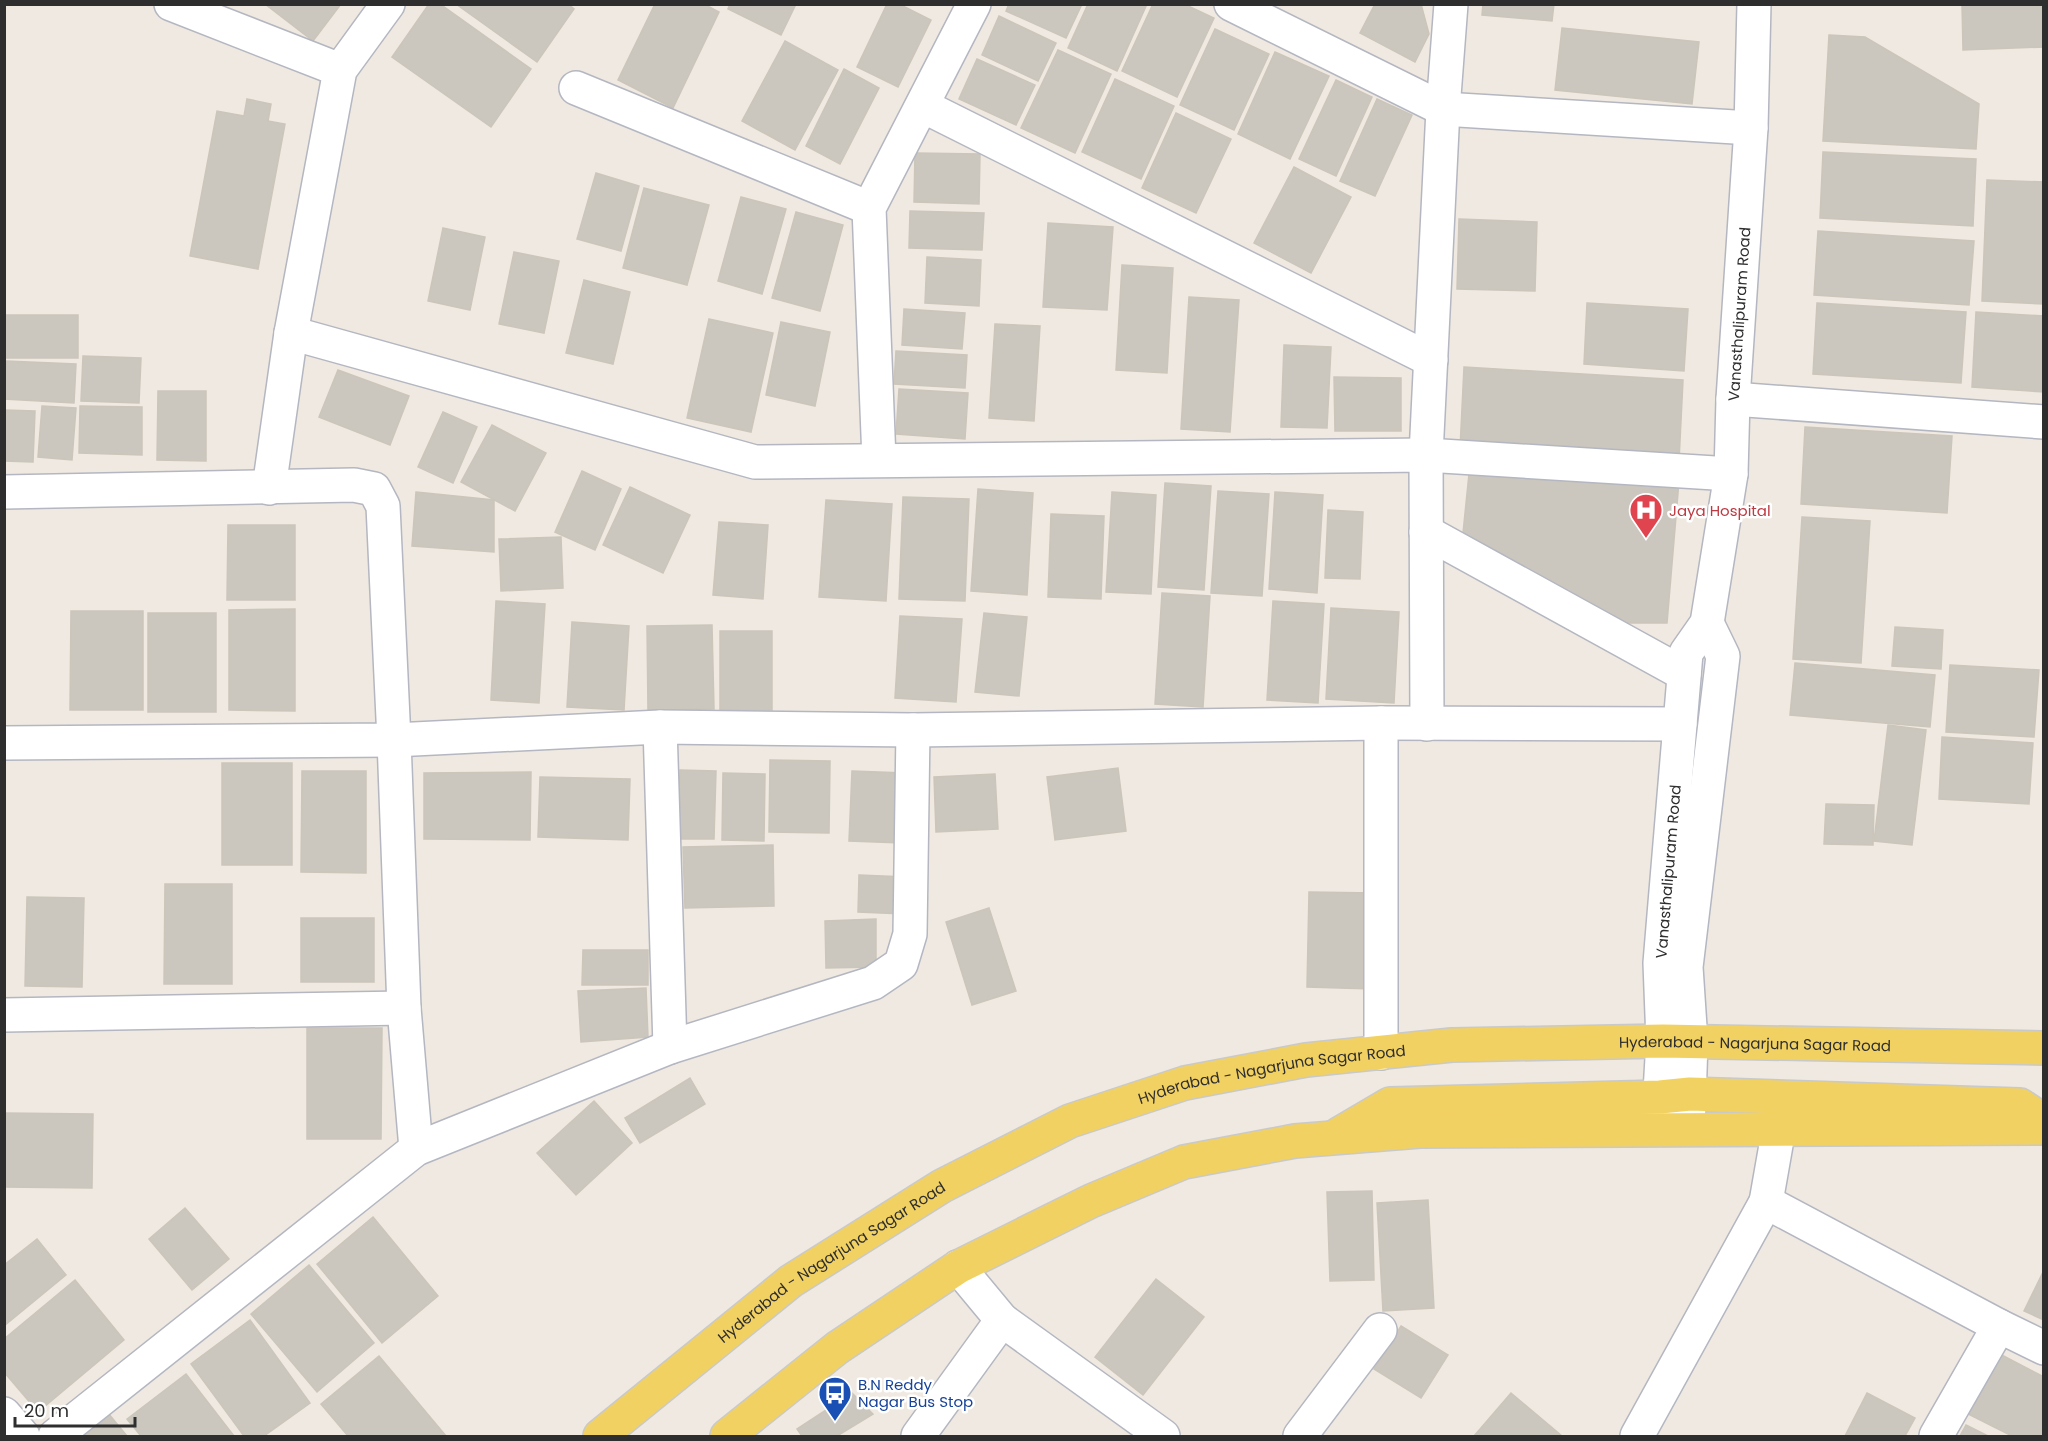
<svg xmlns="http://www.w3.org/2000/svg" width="2048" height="1441" viewBox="0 0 2048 1441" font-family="Poppins,sans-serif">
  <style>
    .building { fill: #cbc7bf; stroke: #cbc5ba; stroke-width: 1.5 }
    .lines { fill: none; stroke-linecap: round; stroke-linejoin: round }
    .street-casing { stroke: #b4b7c1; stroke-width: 36 }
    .secondary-casing { stroke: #b4b7c1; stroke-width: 36 }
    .primary-casing { stroke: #c9c9c9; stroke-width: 36 }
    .street { stroke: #fff; stroke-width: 33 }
    .secondary { stroke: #fff; stroke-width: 33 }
    .primary { stroke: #f2d163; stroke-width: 33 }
    .labels { text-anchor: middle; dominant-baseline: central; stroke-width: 5; stroke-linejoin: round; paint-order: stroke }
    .street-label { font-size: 15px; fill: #2e2e2e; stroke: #fff }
    .health-label { font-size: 15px; fill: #be3a42; stroke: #fff; text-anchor: start }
    .transit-label { font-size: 15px; fill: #164399; stroke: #fff; text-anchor: start }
  </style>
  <rect width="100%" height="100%" fill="#efe9e1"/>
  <g class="building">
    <path d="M265,4H341L313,41Z"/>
    <path d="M429,4H440L531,69L491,127L392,57Z"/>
    <path d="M456,4H568L574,9L537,62Z"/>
    <path d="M655,4H704L719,12L673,108L618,80Z"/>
    <path d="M730,4H796L781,35L728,9Z"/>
    <path d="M887,4H899L931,20L898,87L857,67Z"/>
    <path d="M1009,4H1082L1066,38L1006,11Z"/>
    <path d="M1088,4H1147L1117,71L1068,48Z"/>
    <path d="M1153,4H1184L1214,18L1177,97L1122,71Z"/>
    <path d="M1375,4H1421L1429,34L1415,62L1360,33Z"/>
    <path d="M1483,4H1554L1552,21L1482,15Z"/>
    <path d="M1962,4H2044V47L1963,50Z"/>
    <path d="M999,16L1056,43L1038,81L982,55Z"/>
    <path d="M1562,28L1699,42L1692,104L1555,90Z"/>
    <path d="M1215,29L1269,54L1234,130L1180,105Z"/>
    <path d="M1829,35L1865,37L1979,104L1976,149L1823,141Z"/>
    <path d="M785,41L838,70L795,150L742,121Z"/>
    <path d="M1058,50L1111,74L1075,153L1021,128Z"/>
    <path d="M1275,52L1329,76L1290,159L1238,134Z"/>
    <path d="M977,59L1035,85L1016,125L959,99Z"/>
    <path d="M844,69L879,88L840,164L806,146Z"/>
    <path d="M1115,79L1174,106L1141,179L1082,152Z"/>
    <path d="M1336,80L1372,97L1336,176L1299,159Z"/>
    <path d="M247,99L271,104L268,121L285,124L258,269L190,256L217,111L244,116Z"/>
    <path d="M1377,99L1412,115L1375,196L1340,181Z"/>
    <path d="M1176,113L1231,139L1196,213L1142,188Z"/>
    <path d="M1823,152L1976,159L1973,226L1820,218Z"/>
    <path d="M915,153L980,154L979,204L914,202Z"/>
    <path d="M1294,167L1351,197L1311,273L1254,243Z"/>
    <path d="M596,173L639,186L621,251L577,239Z"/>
    <path d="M1987,180L2044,182V304L1982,301Z"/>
    <path d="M644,188L709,205L687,285L623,268Z"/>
    <path d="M741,197L786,209L762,294L718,281Z"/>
    <path d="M910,211L984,213L982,250L909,248Z"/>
    <path d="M796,212L843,225L820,311L772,298Z"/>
    <path d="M1459,219L1537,222L1535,291L1457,289Z"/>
    <path d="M1048,223L1113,227L1107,310L1043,307Z"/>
    <path d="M443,228L485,237L470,310L428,301Z"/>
    <path d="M1818,231L1974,241L1969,305L1814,295Z"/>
    <path d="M514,252L559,261L544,333L499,324Z"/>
    <path d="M927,257L981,260L979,306L925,303Z"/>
    <path d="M1122,265L1173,268L1167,373L1116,370Z"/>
    <path d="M584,280L630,292L613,364L566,353Z"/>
    <path d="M1189,297L1239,300L1230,432L1181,429Z"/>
    <path d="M1587,303L1688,309L1684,371L1584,364Z"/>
    <path d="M1817,303L1966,312L1961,383L1813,374Z"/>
    <path d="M904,309L965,313L962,349L902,345Z"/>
    <path d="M1976,312L2044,316V392L1972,387Z"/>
    <rect x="4" y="315" width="74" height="43"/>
    <path d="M709,319L773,333L751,432L687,418Z"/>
    <path d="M781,322L830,332L815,406L766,395Z"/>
    <path d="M995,324L1040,326L1034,421L989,418Z"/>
    <path d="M1284,345L1331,347L1327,428L1281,427Z"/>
    <path d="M896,351L967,355L965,388L894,384Z"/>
    <path d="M83,356L141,358L139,403L81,401Z"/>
    <path d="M6,361L76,364L74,403L4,399Z"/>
    <path d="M1464,367L1683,380L1679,461L1460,449Z"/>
    <path d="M338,370L409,396L390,445L319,417Z"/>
    <path d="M1334,377L1401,378V431H1335Z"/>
    <path d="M899,389L968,393L965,439L896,434Z"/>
    <path d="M158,391H206V461L157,460Z"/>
    <path d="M42,406L76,408L72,460L38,457Z"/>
    <path d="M80,406L142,407V455L79,453Z"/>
    <path d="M4,410L35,411L33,462L4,461Z"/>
    <path d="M443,412L477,427L453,483L418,467Z"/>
    <path d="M492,425L546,453L515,511L461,482Z"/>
    <path d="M1805,427L1952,436L1947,513L1801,504Z"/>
    <path d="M1470,464L1679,481L1667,623H1615L1463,533Z"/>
    <path d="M582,471L621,489L595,550L555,532Z"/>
    <path d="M1165,483L1211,486L1204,590L1158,587Z"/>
    <path d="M630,487L690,515L663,573L603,545Z"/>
    <path d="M978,489L1033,493L1027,595L971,591Z"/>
    <path d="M1218,491L1269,494L1262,596L1211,593Z"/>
    <path d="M416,492L494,500V552L412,546Z"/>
    <path d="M1112,492L1156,495L1151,594L1106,592Z"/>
    <path d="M1275,492L1323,495L1317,593L1269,589Z"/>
    <path d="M903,497L969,499L965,601L899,599Z"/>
    <path d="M826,500L892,504L886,601L819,597Z"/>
    <path d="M1328,510L1363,512L1360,579L1325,578Z"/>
    <path d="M1051,514L1104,516L1101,599L1048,597Z"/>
    <path d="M1802,517L1870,521L1861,663L1793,659Z"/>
    <path d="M719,522L768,525L763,599L713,595Z"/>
    <path d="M228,525H295V600H227Z"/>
    <path d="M561,537L563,588L501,591L499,539Z"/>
    <path d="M1162,593L1210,596L1203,707L1155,704Z"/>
    <path d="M496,601L545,604L539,703L491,700Z"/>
    <path d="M1273,601L1324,604L1318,703L1267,700Z"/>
    <path d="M1331,608L1399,612L1394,703L1326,699Z"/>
    <path d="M295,609V711L229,710V610Z"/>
    <path d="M71,611H143V710H70Z"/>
    <rect x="148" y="613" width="68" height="99"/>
    <path d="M984,613L1027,617L1019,696L975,692Z"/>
    <path d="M900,616L962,619L956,702L895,698Z"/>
    <path d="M572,622L629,626L624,710L567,707Z"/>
    <path d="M712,625L714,709L648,710L647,626Z"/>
    <path d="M1895,627L1943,630L1941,669L1892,666Z"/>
    <rect x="720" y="631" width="52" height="79"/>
    <path d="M1795,663L1935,675L1930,727L1790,715Z"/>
    <path d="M1950,665L2039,670L2034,737L1946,732Z"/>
    <path d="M1888,725L1926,730L1912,845L1874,841Z"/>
    <path d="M1942,737L2033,743L2029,804L1939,799Z"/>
    <path d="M770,760L830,761L829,833L769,832Z"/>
    <rect x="222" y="763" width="70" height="102"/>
    <path d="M1118,768L1126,831L1055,840L1047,777Z"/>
    <path d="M680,770L716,771L714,839H678Z"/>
    <path d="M302,771H366V873L301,872Z"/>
    <path d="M852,771L905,773L902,843L849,841Z"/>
    <path d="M531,772L530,840L424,839V773Z"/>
    <path d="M723,773L765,774L764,841L722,840Z"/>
    <path d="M995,774L998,829L936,832L934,777Z"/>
    <path d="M540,777L630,779L628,840L538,837Z"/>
    <path d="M1826,804L1874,805L1873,845L1824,844Z"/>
    <path d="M773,845L774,906L685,908L683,847Z"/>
    <path d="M859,875L906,877L904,914L858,912Z"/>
    <path d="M165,884H232V984H164Z"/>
    <path d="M1309,892L1375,893L1372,989L1307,987Z"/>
    <path d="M27,897L84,898L82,987L25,986Z"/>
    <path d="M989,908L1016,991L972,1005L946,922Z"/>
    <rect x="301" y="918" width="73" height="64"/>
    <path d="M876,919V967L826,968L825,921Z"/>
    <path d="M583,950H648V985H582Z"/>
    <path d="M646,988L648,1037L581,1042L578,991Z"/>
    <path d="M307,1028H382L381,1139H307Z"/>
    <path d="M690,1078L705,1104L640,1143L625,1118Z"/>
    <path d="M594,1101L632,1143L576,1195L537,1153Z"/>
    <path d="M4,1113L93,1114L92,1188L4,1187Z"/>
    <path d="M1372,1191L1374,1280L1330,1281L1327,1192Z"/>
    <path d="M1428,1200L1434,1308L1383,1311L1377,1203Z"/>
    <path d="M185,1208L229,1259L192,1290L149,1239Z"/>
    <path d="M373,1217L438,1296L382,1343L317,1264Z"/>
    <path d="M37,1239L66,1275L4,1326V1265Z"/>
    <path d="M309,1265L374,1343L317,1392L251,1314Z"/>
    <path d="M2044,1270V1320L2024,1311Z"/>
    <path d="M1156,1279L1204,1317L1143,1395L1095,1357Z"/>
    <path d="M75,1280L124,1340L38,1412L4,1372V1339Z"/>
    <path d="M250,1320L310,1403L264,1436H244L191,1364Z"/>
    <path d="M1401,1326L1448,1355L1421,1398L1374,1369Z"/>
    <path d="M1994,1351L2044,1377V1436H2012L1964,1412Z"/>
    <path d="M379,1356L446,1436H348L321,1404Z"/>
    <path d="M186,1374L234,1436H141L127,1419Z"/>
    <path d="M852,1393L873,1414L837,1436H802L797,1429Z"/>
    <path d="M1511,1393L1562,1436H1474Z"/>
    <path d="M1867,1393L1915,1418L1905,1436H1845Z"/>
    <path d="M108,1413L127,1436H80Z"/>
    <path d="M1966,1425L1988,1436H1960Z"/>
  </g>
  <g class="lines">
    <defs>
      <g id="street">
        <path d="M171,4L340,70"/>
        <path d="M1231,4L1443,109L1751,128"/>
        <path d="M576,88L869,208"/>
        <path d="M923,106L1431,360"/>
        <path d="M291,333L755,462L1426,455L1731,474"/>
        <path d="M1733,399L2044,422"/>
        <path d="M879,460L869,208L974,4"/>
        <path d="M269,488L291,333L340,70L388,4"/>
        <path d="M4,492L354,485L374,489L383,506L394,740L404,1008L416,1149"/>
        <path d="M1426,532L1684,674"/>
        <path d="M1381,723V1053"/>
        <path d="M1427,724L1426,455L1443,109L1451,4"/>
        <path d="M660,727L670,1047"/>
        <path d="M4,743L394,740L660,727L913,730L1381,723L1680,724"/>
        <path d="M4,1015L404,1008"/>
        <path d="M1766,1202L1779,1128"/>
        <path d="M1002,1320L1163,1436"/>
        <path d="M1999,1326L2044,1348"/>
        <path d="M4,1414L23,1436"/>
        <path d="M55,1436L416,1149L670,1047L873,983L901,964L910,934L913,730"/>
        <path d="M1300,1436L1380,1330"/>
        <path d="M1637,1436L1766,1202L1999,1326L1936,1436"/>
      </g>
      <g id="secondary">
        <path id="s1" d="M1658,1126L1663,1041L1660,963L1686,653L1707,623L1731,474L1733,399L1751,128L1754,4"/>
        <path d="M1688,1129L1691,1042L1686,967L1723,656L1707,623"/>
        <path d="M918,1436L1002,1320L958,1267"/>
      </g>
      <g id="primary">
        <path d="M1339,1134L1390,1104L1660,1097L1690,1094L2020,1105L2044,1121"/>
        <path id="s2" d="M600,1436L791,1281L942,1186L1070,1121L1185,1083L1306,1060L1452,1045L1663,1041L2044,1048"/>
        <path d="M727,1436L837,1348L958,1267L1091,1201L1184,1162L1295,1141L1420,1131L2044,1128"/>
      </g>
    </defs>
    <use href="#street" class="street-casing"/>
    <use href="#secondary" class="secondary-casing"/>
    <use href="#primary" class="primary-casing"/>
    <use href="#street" class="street"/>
    <use href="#secondary" class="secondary"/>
    <use href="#primary" class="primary"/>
  </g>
  <defs>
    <symbol id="hospital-pin" viewBox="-11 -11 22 30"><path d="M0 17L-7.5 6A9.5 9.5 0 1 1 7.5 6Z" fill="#e0444e" stroke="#fff"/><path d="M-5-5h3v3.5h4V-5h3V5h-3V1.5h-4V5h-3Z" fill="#fff"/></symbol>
    <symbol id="bus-pin" viewBox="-11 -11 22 30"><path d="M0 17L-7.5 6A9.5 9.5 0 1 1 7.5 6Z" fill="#1a4fb4" stroke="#fff"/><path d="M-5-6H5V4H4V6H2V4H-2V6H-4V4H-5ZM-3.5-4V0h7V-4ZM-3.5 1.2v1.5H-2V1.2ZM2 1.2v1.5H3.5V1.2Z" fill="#fff"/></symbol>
  </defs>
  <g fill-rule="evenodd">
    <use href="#hospital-pin" x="1627" y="491" width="38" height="52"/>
    <use href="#bus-pin" x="816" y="1374" width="38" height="52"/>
  </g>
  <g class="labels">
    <g class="street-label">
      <text stroke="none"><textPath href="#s1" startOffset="822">Vanasthalipuram Road</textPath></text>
      <text stroke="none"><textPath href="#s1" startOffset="255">Vanasthalipuram Road</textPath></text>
      <text stroke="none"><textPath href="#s2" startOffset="1262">Hyderabad - Nagarjuna Sagar Road</textPath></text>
      <text stroke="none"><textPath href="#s2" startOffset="776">Hyderabad - Nagarjuna Sagar Road</textPath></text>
      <text stroke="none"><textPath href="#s2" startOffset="290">Hyderabad - Nagarjuna Sagar Road</textPath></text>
    </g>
    <g class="health-label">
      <text x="1669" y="510">Jaya Hospital</text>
    </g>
    <g class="transit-label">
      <text x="858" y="1384">B.N Reddy<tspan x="858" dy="17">Nagar Bus Stop</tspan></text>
    </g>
  </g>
  <rect width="2048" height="1441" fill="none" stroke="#2e2e2e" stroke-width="12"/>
  <path d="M15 1417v9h120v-9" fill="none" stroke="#2e2e2e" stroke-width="3"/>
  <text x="24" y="1417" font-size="18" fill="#2e2e2e" stroke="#ffffff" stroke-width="4.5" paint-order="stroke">20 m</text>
</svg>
